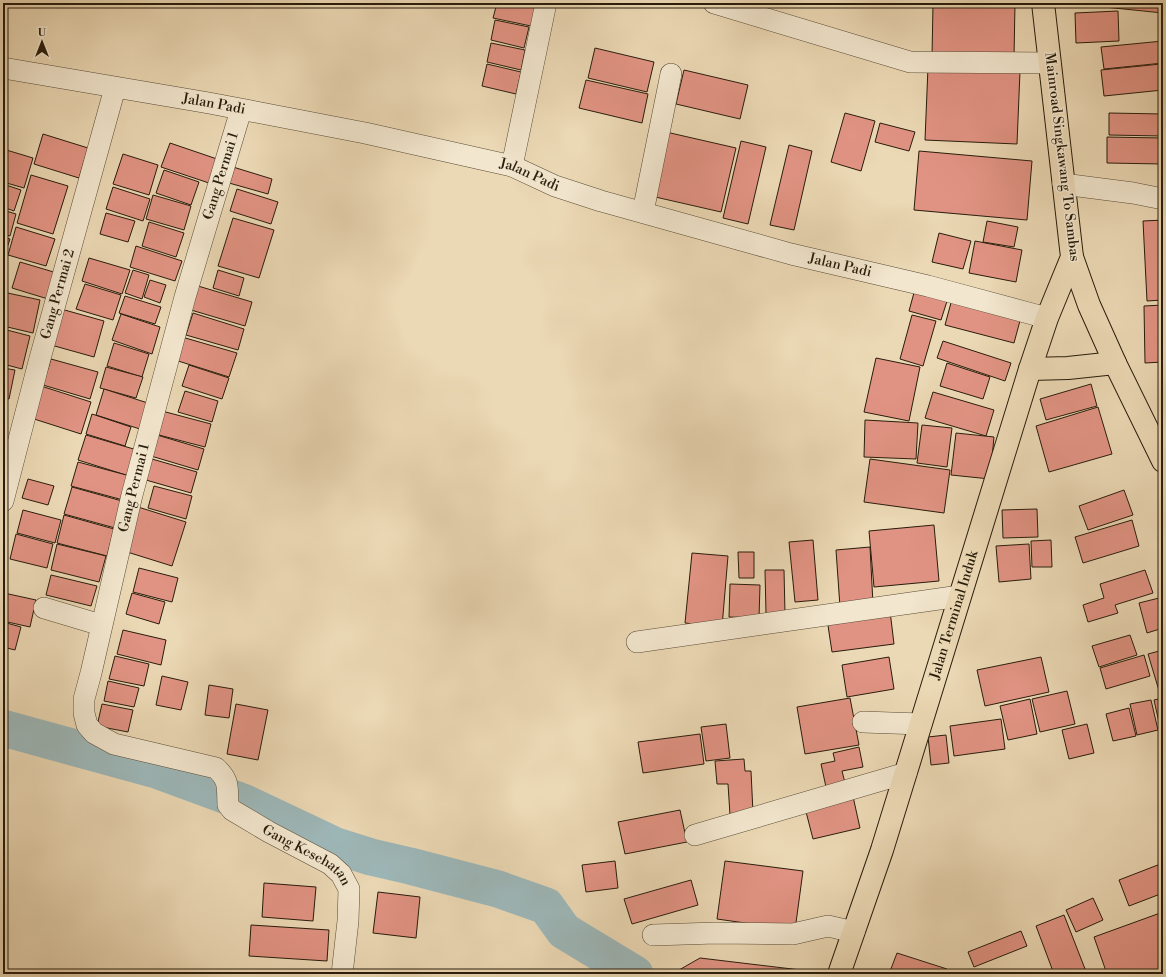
<svg xmlns="http://www.w3.org/2000/svg" width="1166" height="977" viewBox="0 0 1166 977" font-family="'Libre Bodoni',serif">
  <style>
    .lines { fill: none; stroke-linecap: round; stroke-linejoin: round }
    .river { stroke: #9db7b8; stroke-width: 37 }
    .building { fill: #e19383; stroke: #281c0b }
    .minor-casing { stroke: #594b35; stroke-width: 22 }
    .major-casing { stroke: #281c0b; stroke-width: 24 }
    .highway-casing { stroke: #281c0b; stroke-width: 24 }
    .minor { stroke: #f2e6ce; stroke-width: 21 }
    .major { stroke: #ebd8b4; stroke-width: 22 }
    .highway { stroke: #ebd8b4; stroke-width: 22 }
    .labels { text-anchor: middle; dominant-baseline: central; stroke-width: 3; stroke-linejoin: round; paint-order: stroke }
    .street-label { font-size: 14px; fill: #281c0b; stroke: #f2e6ce }
  </style>
  <rect width="100%" height="100%" fill="#ebd8b4"/>
  <filter id="stains"><feTurbulence type="fractalNoise" baseFrequency=".005" numOctaves="4"/><feColorMatrix values="0 0 0 0 .2 0 0 0 0 .09 0 0 0 0 .02 0 0 0 .5 -.17"/></filter>
  <radialGradient id="worn" r=".72"><stop offset=".6" stop-color="#630" stop-opacity="0"/><stop offset="1" stop-color="#630" stop-opacity=".3"/></radialGradient>
  <g class="lines">
    <path class="river" d="M3,728L156,770L243,802L336,846L371,857L410,866L498,889L546,906L564,931L635,974"/>
  </g>
  <g class="building">
    <path d="M497,3L537,4L531,26L493,18Z"/>
    <path d="M933,3H1015L1014,58L932,57Z"/>
    <path d="M1075,3H1163V13L1075,4Z"/>
    <path d="M1118,11L1119,41L1076,43L1075,13Z"/>
    <path d="M495,20L529,27L524,48L491,40Z"/>
    <path d="M1163,41V63L1104,69L1101,47Z"/>
    <path d="M491,43L525,50L521,70L487,62Z"/>
    <path d="M595,48L654,62L647,92L588,78Z"/>
    <path d="M487,64L521,72L516,94L482,86Z"/>
    <path d="M1161,64L1163,90L1104,96L1101,70Z"/>
    <path d="M928,67L1020,71L1017,144L925,140Z"/>
    <path d="M684,70L748,85L740,119L676,104Z"/>
    <path d="M586,80L648,94L642,123L579,108Z"/>
    <path d="M845,113L875,121L861,171L831,162Z"/>
    <path d="M1109,113L1163,114V136L1109,135Z"/>
    <path d="M880,123L915,132L909,151L875,142Z"/>
    <path d="M666,132L736,148L721,212L651,196Z"/>
    <path d="M43,134L88,148L79,178L34,164Z"/>
    <path d="M1107,137L1163,138V164L1107,163Z"/>
    <path d="M741,141L766,147L748,224L723,218Z"/>
    <path d="M170,143L217,159L209,183L161,167Z"/>
    <path d="M789,145L812,151L794,230L770,225Z"/>
    <path d="M3,149L33,158L24,188L3,182Z"/>
    <path d="M919,151L1032,161L1027,220L914,210Z"/>
    <path d="M123,154L158,165L149,195L113,184Z"/>
    <path d="M233,167L272,179L268,194L229,183Z"/>
    <path d="M164,170L199,182L191,205L156,193Z"/>
    <path d="M31,175L68,186L53,234L17,223Z"/>
    <path d="M3,184L21,190L14,211L3,207Z"/>
    <path d="M113,187L150,199L143,221L106,209Z"/>
    <path d="M237,189L278,202L271,224L230,211Z"/>
    <path d="M153,195L191,206L184,230L146,219Z"/>
    <path d="M3,210L16,214L10,236L3,234Z"/>
    <path d="M106,213L135,221L128,242L100,234Z"/>
    <path d="M233,218L274,230L259,278L218,266Z"/>
    <path d="M1163,220V300L1147,301L1143,221Z"/>
    <path d="M987,221L1018,227L1014,247L983,242Z"/>
    <path d="M149,222L184,233L176,257L142,246Z"/>
    <path d="M16,227L55,239L46,266L8,255Z"/>
    <path d="M939,233L971,241L963,269L932,262Z"/>
    <path d="M3,237L10,239L3,260Z"/>
    <path d="M975,241L1022,250L1016,282L969,273Z"/>
    <path d="M136,246L182,261L175,281L130,267Z"/>
    <path d="M89,258L130,270L122,294L82,281Z"/>
    <path d="M20,262L57,273L48,299L12,288Z"/>
    <path d="M133,270L149,275L142,299L125,293Z"/>
    <path d="M218,270L244,278L239,296L213,288Z"/>
    <path d="M150,280L166,285L160,303L144,297Z"/>
    <path d="M85,284L121,295L113,320L76,309Z"/>
    <path d="M198,286L252,302L245,326L191,310Z"/>
    <path d="M915,289L948,298L941,320L909,311Z"/>
    <path d="M3,292L40,300L33,333L3,326Z"/>
    <path d="M125,296L161,307L155,324L119,313Z"/>
    <path d="M952,299L1021,317L1014,343L945,325Z"/>
    <path d="M1163,305V362L1145,363L1144,306Z"/>
    <path d="M61,309L104,321L94,357L51,345Z"/>
    <path d="M193,313L244,329L238,350L186,335Z"/>
    <path d="M121,314L160,327L152,354L112,340Z"/>
    <path d="M912,315L936,321L923,366L900,359Z"/>
    <path d="M3,329L30,336L22,369L3,364Z"/>
    <path d="M182,337L237,353L229,377L175,360Z"/>
    <path d="M943,341L1011,363L1005,381L937,358Z"/>
    <path d="M114,343L149,354L142,377L107,366Z"/>
    <path d="M876,358L920,367L909,421L864,412Z"/>
    <path d="M51,359L98,372L90,399L43,385Z"/>
    <path d="M947,363L990,377L983,399L940,386Z"/>
    <path d="M189,365L229,378L222,399L182,386Z"/>
    <path d="M106,367L143,377L136,398L100,388Z"/>
    <path d="M3,368L15,370L9,399L3,398Z"/>
    <path d="M1091,384L1097,406L1046,420L1040,399Z"/>
    <path d="M41,386L91,402L81,434L31,418Z"/>
    <path d="M104,389L151,404L143,430L96,415Z"/>
    <path d="M185,391L218,401L212,422L178,412Z"/>
    <path d="M933,392L994,410L986,436L925,418Z"/>
    <path d="M1098,407L1112,454L1049,472L1036,426Z"/>
    <path d="M162,411L211,424L205,447L155,434Z"/>
    <path d="M92,414L131,427L125,446L86,434Z"/>
    <path d="M865,420L918,423L916,459L864,457Z"/>
    <path d="M922,425L952,428L947,467L917,463Z"/>
    <path d="M956,433L994,437L990,479L951,475Z"/>
    <path d="M86,435L137,450L129,476L78,460Z"/>
    <path d="M157,435L204,449L198,470L151,456Z"/>
    <path d="M152,459L197,472L191,493L146,480Z"/>
    <path d="M870,459L950,470L944,513L864,502Z"/>
    <path d="M78,462L130,476L123,500L71,486Z"/>
    <path d="M28,479L54,486L48,505L22,498Z"/>
    <path d="M154,486L192,496L186,519L148,508Z"/>
    <path d="M72,487L122,501L115,528L64,514Z"/>
    <path d="M1124,490L1133,515L1088,530L1079,506Z"/>
    <path d="M138,507L186,522L172,566L124,551Z"/>
    <path d="M1037,509L1038,537L1003,538L1002,510Z"/>
    <path d="M23,510L61,520L55,543L17,533Z"/>
    <path d="M64,515L114,529L107,556L57,543Z"/>
    <path d="M1132,520L1139,546L1083,563L1075,537Z"/>
    <path d="M934,525L939,581L874,587L869,531Z"/>
    <path d="M16,534L53,544L47,568L10,559Z"/>
    <path d="M813,540L818,600L795,602L789,542Z"/>
    <path d="M1051,540L1052,567H1032L1031,541Z"/>
    <path d="M57,544L106,556L99,582L51,570Z"/>
    <path d="M1029,544L1031,579L999,582L996,546Z"/>
    <path d="M870,547L873,604L840,607L836,550Z"/>
    <path d="M738,552H754V578H739Z"/>
    <path d="M692,553L728,556L722,627L685,623Z"/>
    <path d="M139,568L178,578L172,602L133,592Z"/>
    <path d="M765,570H784L785,614H766Z"/>
    <path d="M1145,570L1153,593L1115,605L1118,613L1088,622L1083,605L1104,598L1100,584Z"/>
    <path d="M51,575L97,586L91,606L46,595Z"/>
    <path d="M730,584L760,585L759,618L729,617Z"/>
    <path d="M4,593L36,600L30,627L3,621Z"/>
    <path d="M132,593L165,602L159,624L126,614Z"/>
    <path d="M1163,597V628L1147,633L1139,603Z"/>
    <path d="M890,611L894,644L832,652L827,619Z"/>
    <path d="M3,622L21,627L15,650L3,647Z"/>
    <path d="M123,630L166,640L161,665L117,654Z"/>
    <path d="M1130,635L1137,655L1099,667L1092,646Z"/>
    <path d="M1163,650V693L1160,694L1148,654Z"/>
    <path d="M1144,655L1150,676L1106,689L1100,668Z"/>
    <path d="M115,656L149,664L144,686L109,679Z"/>
    <path d="M889,657L894,689L847,697L842,665Z"/>
    <path d="M1041,657L1049,692L985,706L977,670Z"/>
    <path d="M162,676L188,682L181,710L156,705Z"/>
    <path d="M108,681L139,688L134,707L104,701Z"/>
    <path d="M209,685L233,689L229,718L205,715Z"/>
    <path d="M1067,691L1075,724L1040,732L1032,699Z"/>
    <path d="M850,698L859,745L805,754L797,707Z"/>
    <path d="M1163,698V726L1160,727L1154,700Z"/>
    <path d="M1030,699L1037,734L1008,740L1000,706Z"/>
    <path d="M1151,700L1158,730L1137,735L1130,704Z"/>
    <path d="M102,704L133,710L128,732L97,726Z"/>
    <path d="M236,704L268,710L258,760L227,754Z"/>
    <path d="M1129,708L1136,736L1113,741L1106,714Z"/>
    <path d="M1001,719L1005,749L954,756L950,726Z"/>
    <path d="M726,724L730,758L706,761L701,727Z"/>
    <path d="M1087,724L1094,753L1069,759L1062,730Z"/>
    <path d="M700,734L704,764L643,773L638,742Z"/>
    <path d="M946,735L949,763L931,765L928,737Z"/>
    <path d="M859,747L863,767L842,771L845,783L826,787L821,764L835,761L833,753Z"/>
    <path d="M744,759L745,771H751L753,813L730,815L728,784H717L715,761Z"/>
    <path d="M852,792L860,828L813,839L804,804Z"/>
    <path d="M680,810L687,842L625,854L618,822Z"/>
    <path d="M615,861L618,888L586,892L582,865Z"/>
    <path d="M725,861L803,871L795,930L717,919Z"/>
    <path d="M1163,863V893L1129,906L1119,880Z"/>
    <path d="M691,880L698,905L632,924L624,899Z"/>
    <path d="M264,883L316,887L313,921L262,917Z"/>
    <path d="M378,892L420,897L416,938L373,933Z"/>
    <path d="M1093,898L1103,920L1076,932L1066,910Z"/>
    <path d="M1163,912V969L1149,974H1107L1094,937Z"/>
    <path d="M1064,915L1087,974H1054L1036,926Z"/>
    <path d="M251,925L329,930L327,961L249,956Z"/>
    <path d="M1021,931L1027,946L974,967L968,952Z"/>
    <path d="M897,953L947,969L945,974H889Z"/>
    <path d="M700,958L809,971V974H672Z"/>
  </g>
  <g class="lines">
    <defs>
      <g id="minor">
        <path d="M714,3L910,62L1050,63"/>
        <path id="s1" d="M3,68L209,103L365,133L512,166L555,186L601,201L791,254L928,286L1047,318"/>
        <path id="s2" d="M241,110L185,297L132,495L91,673L84,699V713L87,725L94,733L114,744L216,768C230,781 227,787 228,805L232,810L269,832L330,864L341,874L349,889L348,921L342,974"/>
        <path d="M512,166L546,3"/>
        <path d="M1063,184L1133,193L1163,199"/>
        <path d="M643,212L671,74"/>
        <path id="s3" d="M3,501L39,362L115,88"/>
        <path d="M44,608L101,625"/>
        <path d="M637,642L960,596"/>
        <path d="M863,722L921,724"/>
        <path d="M695,835L906,773"/>
        <path d="M653,935L716,933L793,934L828,926L854,932"/>
      </g>
      <path id="major" d="M1072,257L1089,305L1115,363L1163,461"/>
      <g id="highway">
        <path d="M1030,369L1068,368L1115,363"/>
        <path id="s4" d="M839,974L882,850L1030,369L1047,318L1072,257L1043,3"/>
      </g>
    </defs>
    <use href="#minor" class="minor-casing"/>
    <use href="#major" class="major-casing"/>
    <use href="#highway" class="highway-casing"/>
    <use href="#minor" class="minor"/>
    <use href="#major" class="major"/>
    <use href="#highway" class="highway"/>
  </g>
  <g class="labels">
    <g class="street-label">
      <text stroke="none"><textPath href="#s1" startOffset="214">Jalan Padi</textPath></text>
      <text transform="translate(1062 157) rotate(83)">Mainroad Singkawang To Sambas</text>
      <text transform="translate(221 176) rotate(-73)">Gang Permai 1</text>
      <text stroke="none"><textPath href="#s1" startOffset="538">Jalan Padi</textPath></text>
      <text stroke="none"><textPath href="#s1" startOffset="862">Jalan Padi</textPath></text>
      <text stroke="none"><textPath href="#s3" startOffset="214">Gang Permai 2</textPath></text>
      <text transform="translate(134 488) rotate(-76)">Gang Permai 1</text>
      <text stroke="none"><textPath href="#s4" startOffset="377">Jalan Terminal Induk</textPath></text>
      <text stroke="none"><textPath href="#s2" startOffset="909">Gang Kesehatan</textPath></text>
    </g>
  </g>
  <rect width="1166" height="977" fill="none" stroke="#ebd8b4" stroke-width="16"/>
  <rect x="4" y="4" width="1158" height="969" fill="none" stroke="#281c0b" stroke-width="2"/>
  <rect x="8" y="8" width="1150" height="961" fill="none" stroke="#281c0b"/>
  <g transform="translate(42 42)" stroke="#f2e6ce" stroke-width="3" paint-order="stroke">
  <path d="M0-3L7 15L0 10L-7 15Z" fill="#281c0b"/>
  <text y="-6" font-size="11" font-weight="bold" text-anchor="middle" fill="#281c0b">U</text>
  </g>
  <rect width="100%" height="100%" filter="url(#stains)"/>
  <rect width="100%" height="100%" fill="url(#worn)"/>
</svg>
